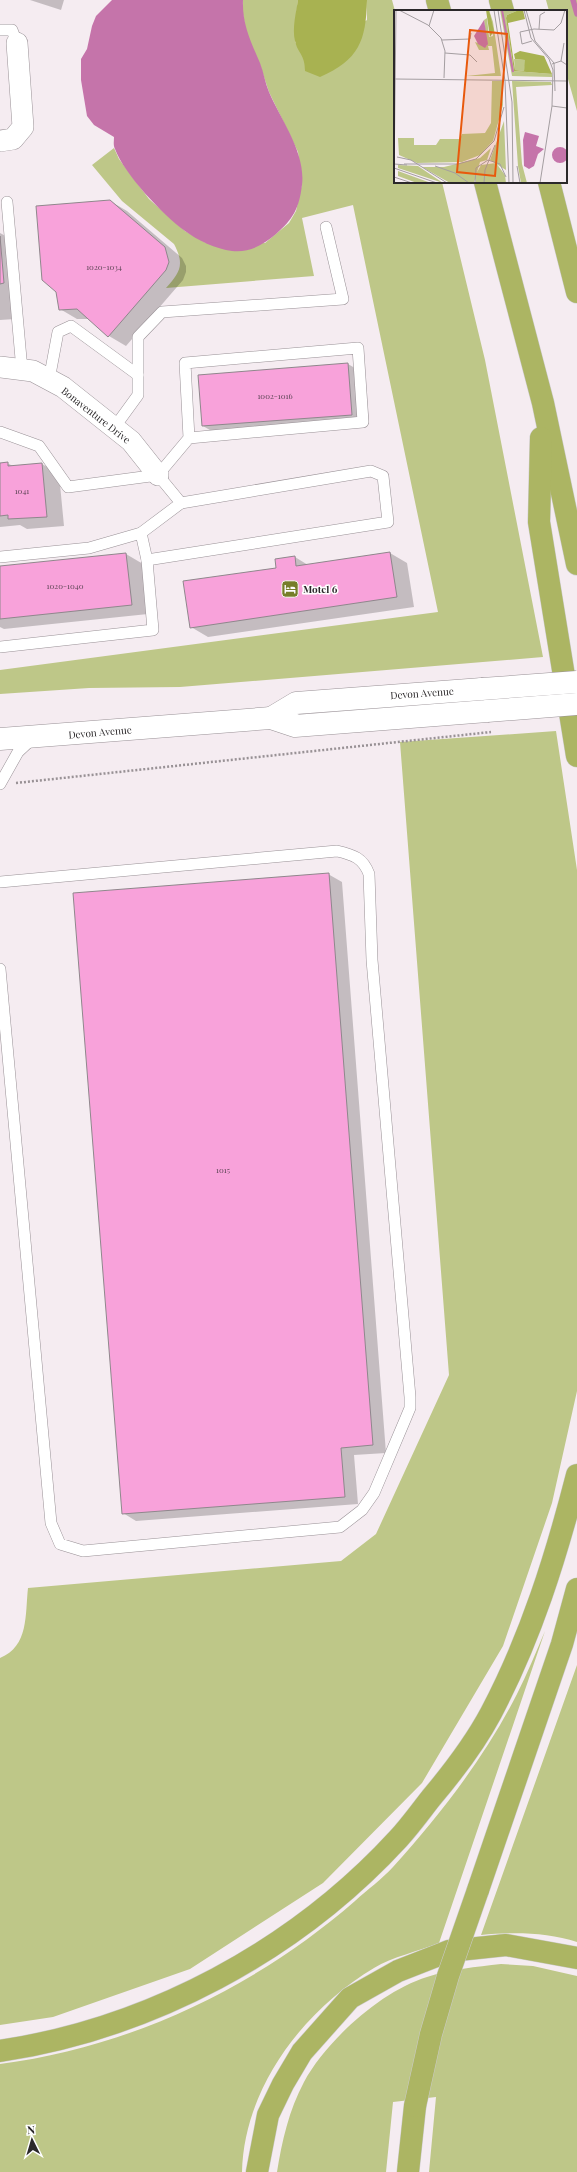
<svg xmlns="http://www.w3.org/2000/svg" width="577" height="2172" viewBox="0 0 577 2172" font-family="'Playfair Display',serif">
  <style>
    .green { fill: #bec788 }
    .forest { fill: #a8b251 }
    .water { fill: #c574aa }
    .shadow { fill: #0003 }
    .lines { fill: none; stroke-linecap: round; stroke-linejoin: round }
    .stream { stroke: #c574aa; stroke-width: 5.5 }
    .building { fill: #f8a2da; stroke: #8f878c }
    .lane-casing { stroke: #999196; stroke-width: 12 }
    .street-casing { stroke: #999196; stroke-width: 22 }
    .secondary-casing { stroke: #999196; stroke-width: 23 }
    .highway-casing { stroke: #cccbcc; stroke-width: 23 }
    .path { stroke: #989195; stroke-width: 2.5; stroke-dasharray: 2 2; stroke-linecap: butt }
    .lane { stroke: #fff; stroke-width: 11 }
    .street { stroke: #fff; stroke-width: 21 }
    .secondary { stroke: #fff; stroke-width: 22 }
    .highway { stroke: #acb563; stroke-width: 22 }
    .secondary-bridge-casing { stroke: #999196; stroke-width: 23; stroke-linecap: butt }
    .highway-bridge-casing { stroke: #cccbcc; stroke-width: 23; stroke-linecap: butt }
    .secondary-bridge { stroke: #fff; stroke-width: 22 }
    .highway-bridge { stroke: #acb563; stroke-width: 22 }
    .labels { text-anchor: middle; dominant-baseline: central; stroke-width: 3; stroke-linejoin: round; paint-order: stroke }
    .number-label { font-size: 8px; fill: #5e4656 }
    .street-label { font-size: 10px; fill: #2b282a; stroke: #fff }
    .poi-label { font-size: 10px; font-weight: bold; fill: #2b282a; stroke: #fff; text-anchor: start }
    .inset-river { fill: none; stroke: #c574aa; stroke-width: 2 }
    .inset-road { fill: none; stroke: #a49ea1; stroke-width: 1 }
    .view { fill: #e8590c; fill-opacity: 0.15; stroke: #e8590c; stroke-width: 2 }
    .inset-edge { fill: none; stroke: #2b282a; stroke-width: 2 }
  </style>
  <rect width="100%" height="100%" fill="#f5ecf1"/>
  <g class="green">
    <path d="M243,0H298L295,24V42L305,59L367,20V0H392L395,11V182H442L485,360L543,657L180,687L89,688L0,694V670L438,612L353,205L302,218L314,276L166,288C180,272 185,265 174,244L122,201L92,165L114,148L119,159L149,199L185,231L206,243H265L289,223L296,211L302,184L298,152L269,92L260,65L247,36L242,9Z"/>
    <path d="M546,0H577V111L566,72V11H549Z"/>
    <path d="M556,731L577,870V1391L552,1503L503,1646L422,1783L323,1883L190,1969L53,2017L0,2025V1658C29,1646 25,1615 28,1588L341,1561L376,1534L449,1375L400,742Z"/>
    <path d="M545,1631L439,1943C419,1951 392,1957 374,1968C304,2010 244,2087 242,2172H0V2064C131,2047 255,1988 355,1901C367,1890 382,1879 393,1867C440,1815 485,1757 517,1694C527,1674 536,1652 545,1631Z"/>
    <path d="M577,1665V1942C547,1932 512,1932 481,1935Z"/>
    <path d="M501,1964L533,1966L577,1976V2172H429L436,2097L393,2102L386,2172H277C282,2141 289,2110 304,2082C326,2041 381,1991 427,1977C451,1969 476,1967 501,1964Z"/>
  </g>
  <path class="forest" d="M298,0H367C366,41 359,60 320,77L305,71C305,54 298,54 295,41C292,28 296,13 298,0Z"/>
  <path class="water" d="M112,0H243C242,24 251,42 260,63C264,73 265,83 269,92C281,120 306,153 302,185C299,209 293,219 276,234C263,245 249,253 232,251C216,249 197,240 185,231C163,215 124,174 115,149C113,145 114,141 114,137L94,125L87,116L81,80V59L87,49L92,26L96,16Z"/>
  <g class="shadow">
    <path d="M30,0H64L61,10Z"/>
    <path d="M110,201L127,211L182,258L186,266V272L183,280L126,346L109,336L89,319H77L60,309Z"/>
    <path d="M0,233L13,240L15,319L0,320Z"/>
    <path d="M348,364L365,374L369,424L220,436L203,426Z"/>
    <path d="M7,463L13,466L42,464L59,474L64,526L27,529L20,525L0,527V464Z"/>
    <path d="M390,553L407,563L414,607L208,637L191,627L295,557L308,565Z"/>
    <path d="M126,554L143,564L148,614L4,629L0,627V567Z"/>
    <path d="M328,874L342,882L386,1453L354,1455L358,1504L136,1521L123,1513Z"/>
  </g>
  <g class="lines">
    <path class="stream" d="M573,0L577,14"/>
  </g>
  <g class="building">
    <path d="M110,200L165,247L169,262L166,270L108,337L77,309L59,310L56,292L42,280L36,206Z"/>
    <path d="M0,236L4,283L0,284Z"/>
    <path d="M348,363L352,415L202,426L198,375Z"/>
    <path d="M8,462V466L42,463L47,517L8,519V515L0,516V463Z"/>
    <path d="M390,552L397,597L190,628L183,581L276,568L275,559L295,556L296,566Z"/>
    <path d="M126,553L132,605L0,619V566Z"/>
    <path d="M329,873L373,1445L341,1448L345,1497L122,1514L73,893Z"/>
  </g>
  <g class="lines">
    <defs>
      <g id="lane">
        <path d="M0,30H12L17,43"/>
        <path d="M7,202L22,370"/>
        <path d="M49,380L58,332L71,326L138,375"/>
        <path d="M114,428L138,395V337L162,312L343,299L326,227"/>
        <path d="M0,432L39,446L68,487L158,475L189,438L185,363L358,348L363,422L189,438"/>
        <path d="M141,533L147,560"/>
        <path d="M0,557L89,548L141,533L181,503L158,475"/>
        <path d="M0,647L153,630L147,560L388,522L383,476L371,471L181,503"/>
        <path d="M0,784L18,752L33,738"/>
        <path d="M0,882L337,851C354,855 363,858 369,874L372,960L410,1397V1408L405,1420L374,1493L362,1510L340,1527L83,1551L60,1544L51,1523L0,969"/>
      </g>
      <g id="street">
        <path d="M0,141L13,139L23,127L17,43"/>
        <path d="M0,367L33,371L63,387L131,441L158,475"/>
      </g>
      <g id="secondary">
        <path d="M271,718L296,703L482,689"/>
        <path d="M0,739L271,718L295,726L487,711"/>
      </g>
      <g id="highway">
        <path d="M437,0L440,11"/>
        <path d="M500,0L503,11"/>
        <path d="M485,182L543,403L577,564"/>
        <path d="M549,182L577,292"/>
        <path d="M541,438L539,522L577,756"/>
        <path d="M478,1890L562,1644L577,1589"/>
        <path d="M0,2051C151,2028 295,1951 398,1839C410,1826 420,1812 431,1798C453,1772 475,1743 491,1713C531,1637 556,1557 577,1475"/>
        <path d="M257,2172L268,2115L283,2084L302,2052L350,1998L398,1971L449,1951L506,1945L577,1958"/>
        <path d="M408,2172L415,2106"/>
      </g>
    </defs>
    <use href="#lane" class="lane-casing"/>
    <use href="#street" class="street-casing"/>
    <use href="#secondary" class="secondary-casing"/>
    <use href="#highway" class="highway-casing"/>
    <path class="path" d="M16,783L491,732"/>
    <use href="#lane" class="lane"/>
    <use href="#street" class="street"/>
    <use href="#secondary" class="secondary"/>
    <use href="#highway" class="highway"/>
    <defs>
      <g id="secondary-bridge">
        <path d="M482,689L577,682"/>
        <path d="M487,711L577,704"/>
      </g>
      <path id="highway-bridge" d="M415,2106L431,2034L448,1976L478,1890"/>
    </defs>
    <use href="#secondary-bridge" class="secondary-bridge-casing"/>
    <use href="#highway-bridge" class="highway-bridge-casing"/>
    <use href="#secondary-bridge" class="secondary-bridge"/>
    <use href="#highway-bridge" class="highway-bridge"/>
  </g>
  <defs>
    <symbol id="hotel-square" viewBox="-11 -11 22 22"><rect x="-9" y="-9" width="18" height="18" rx="4" fill="#767e29" stroke="#fff"/><path d="M-6-4.5h1.5V1H6V5H4.5V3h-9V5H-6ZM-4 0a1.8 1.8 0 1 1 3.6 0ZM.5 0V-2.5h3Q6-2.5 6 0Z" fill="#fff"/></symbol>
  </defs>
  <g fill-rule="evenodd">
    <use href="#hotel-square" x="280" y="579" width="20" height="20"/>
  </g>
  <g class="labels">
    <g class="number-label">
      <text x="104" y="266">1020-1034</text>
      <text x="275" y="395">1002-1016</text>
      <text x="22" y="490">1041</text>
      <text x="65" y="585">1020-1040</text>
      <text x="223" y="1169">1015</text>
    </g>
    <g class="street-label">
      <text transform="translate(96 415) rotate(38)">Bonaventure Drive</text>
      <text transform="translate(422 693) rotate(-4)">Devon Avenue</text>
      <text transform="translate(100 732) rotate(-5)">Devon Avenue</text>
    </g>
    <g class="poi-label">
      <text x="303" y="589">Motel 6</text>
    </g>
  </g>
  <g transform="translate(394 10)">
    <rect width="173" height="173" fill="#f5ecf1"/>
    <path d="M95,0L99,12L107,66H72L101,63L98,36H94L95,40H85L81,32L93,36L90,10L93,8L95,27L99,26ZM106,0H125L113,5L112,8L120,61L158,64V67L118,66ZM120,49L132,50L130,61L121,60ZM98,71H108L109,95L99,131L86,145L68,152L23,153L5,145L4,128H20V135H42L46,129H66L68,124L91,123L97,113ZM118,71L157,72L158,75L122,77L128,154L133,173H127L124,156ZM110,111L112,160L96,150ZM97,138L93,150L86,152L80,173H56L28,157H50L86,148ZM102,153L111,165L112,173H82L81,166L87,155ZM4,155L24,156L49,173L4,158ZM4,161L37,173H23L4,166Z" fill="#bec788"/>
    <path d="M92,0H95L100,21L96,27ZM125,0H129L131,9L114,13L121,60L130,61L131,50L121,49L120,44L126,41L150,46L158,64L120,61L112,8L113,5Z" fill="#a8b251"/>
    <path d="M90,10L94,34L91,38L84,34L80,26ZM131,122L145,126L142,136L150,139L144,144L140,156L135,159L130,156L129,130ZM158 145a8 8 0 1 1 16 0a8 8 0 1 1-16 0Z" fill="#c574aa"/>
    <path class="inset-river" d="M108,0L119,62"/>
    <path class="inset-road" d="M5,0L34,15L47,28L51,41L50,68M100,0L111,71L115,173M104,0L118,92L119,173M130,0L137,28L155,49L159,60L158,96L146,173M132,0L141,31L160,53L161,81M35,16L40,0M145,19L146,5L151,2M48,30L76,29L77,23M138,31L128,34L126,22L140,19L160,20L167,13L171,0M51,43L76,45L83,52M167,51L170,33M158,54L167,51L173,55M1,69L173,71M158,96L173,98M3,147L17,150L53,173M0,154L13,155M10,154H64L82,149L100,131L110,97M41,156L61,163L75,173M123,156L126,173M0,158L43,173M0,167L18,173M0,170L2,0M81,173L82,158L94,150L106,154L112,167M90,173L91,160L101,135"/>
    <path class="view" d="M76,20L113,24L101,166L63,162Z"/>
    <rect width="173" height="173" class="inset-edge"/>
  </g>
  <g transform="translate(32 2140) rotate(355)" stroke="#ffffff" stroke-width="3" paint-order="stroke">
  <path d="M0-3L7 15L0 10L-7 15Z" fill="#2b282a"/>
  <text y="-6" font-size="11" font-weight="bold" text-anchor="middle" fill="#2b282a">N</text>
  </g>
</svg>
